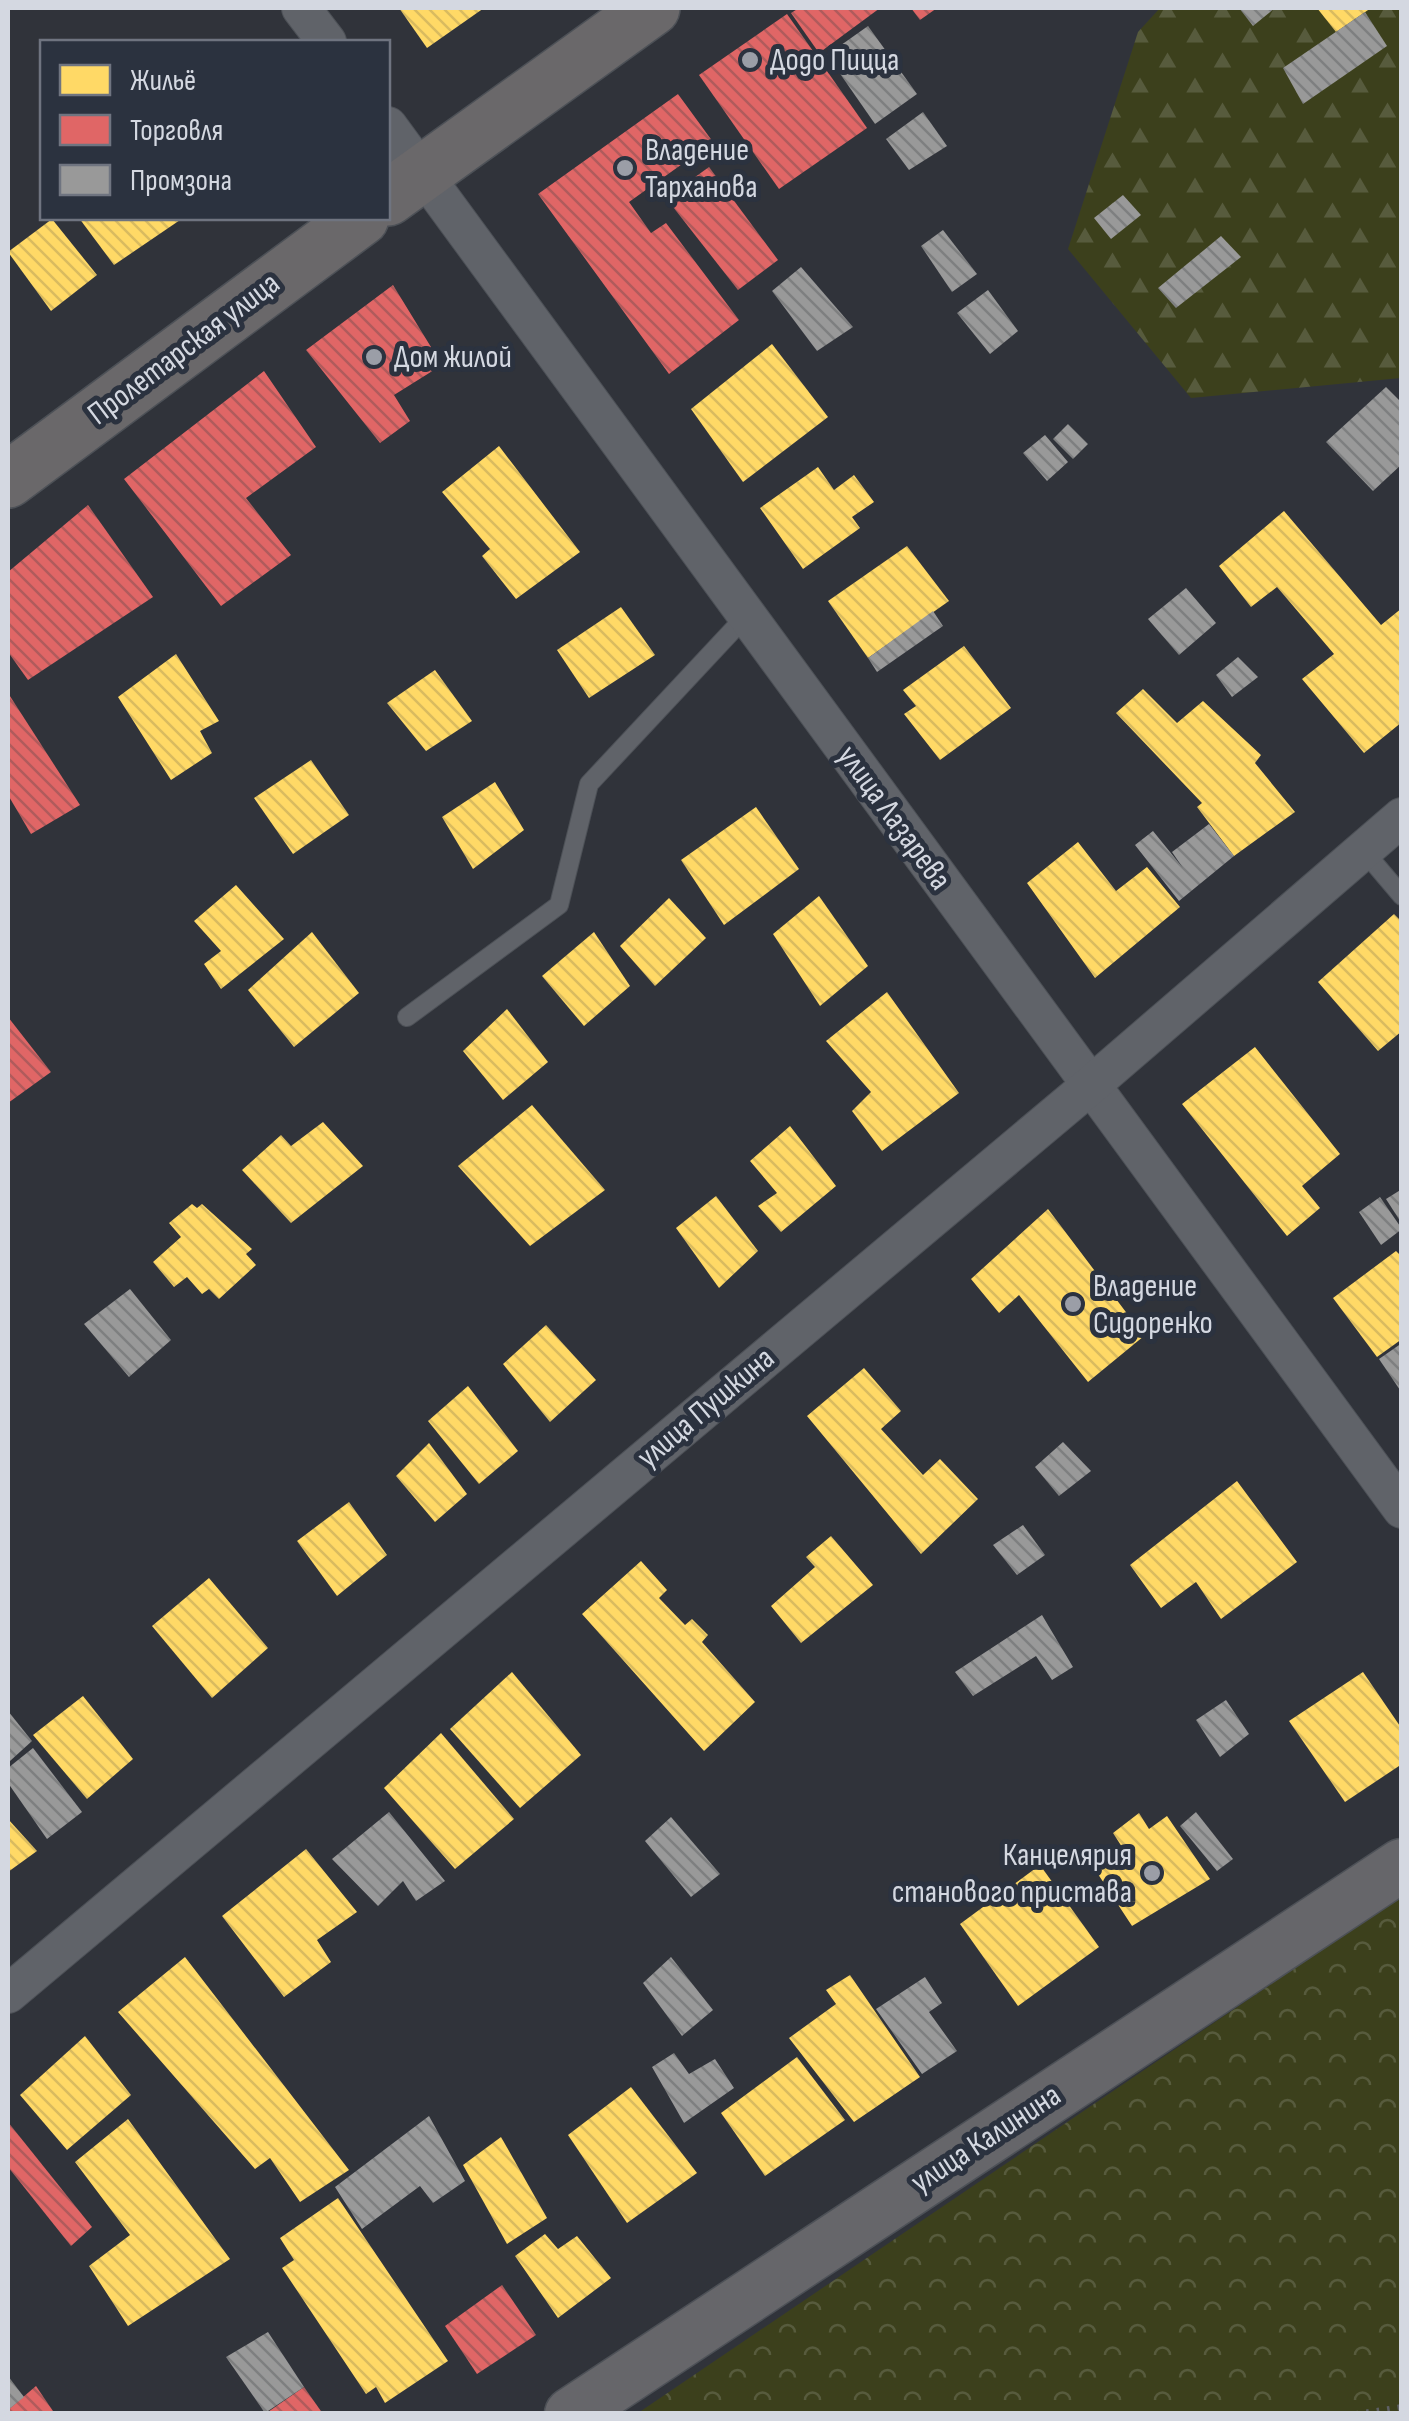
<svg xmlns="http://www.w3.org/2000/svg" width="1409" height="2421" viewBox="0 0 1409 2421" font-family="'Sofia Sans Condensed',sans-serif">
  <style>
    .forest { fill: url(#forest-firs) }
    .park { fill: url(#park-crowns) }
    .homes { fill: url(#homes-back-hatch) }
    .shops { fill: url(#shops-back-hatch) }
    .industry { fill: url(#industry-back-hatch) }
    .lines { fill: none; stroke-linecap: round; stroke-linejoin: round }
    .lane-casing { stroke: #4d5157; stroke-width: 20 }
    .street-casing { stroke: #4d5157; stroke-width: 40 }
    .secondary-casing { stroke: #4d5157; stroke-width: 55 }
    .primary-casing { stroke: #4d5157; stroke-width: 58 }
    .path { stroke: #5f6166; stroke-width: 6; stroke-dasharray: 2.5 8; stroke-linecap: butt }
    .lane { stroke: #606369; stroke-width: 18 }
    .street { stroke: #606369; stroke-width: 38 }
    .secondary { stroke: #66666a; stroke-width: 52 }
    .primary { stroke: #6a686a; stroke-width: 55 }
    .poi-dot { fill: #9b9ea7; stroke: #2b323f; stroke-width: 4 }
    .labels { text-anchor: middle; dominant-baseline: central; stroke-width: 10; stroke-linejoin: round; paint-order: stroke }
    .poi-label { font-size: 32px; fill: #d4d8e1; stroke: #2b323f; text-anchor: start }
    .street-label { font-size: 32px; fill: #d4d8e1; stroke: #2b323f }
  </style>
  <defs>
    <pattern id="forest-firs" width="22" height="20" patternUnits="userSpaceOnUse" patternTransform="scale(2.5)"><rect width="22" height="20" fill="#3c401c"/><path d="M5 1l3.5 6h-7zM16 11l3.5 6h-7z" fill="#575b3d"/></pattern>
    <pattern id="park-crowns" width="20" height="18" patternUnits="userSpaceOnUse" patternTransform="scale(2.5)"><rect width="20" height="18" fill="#3c401c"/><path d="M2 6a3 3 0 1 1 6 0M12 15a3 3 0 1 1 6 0" fill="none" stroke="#575b3d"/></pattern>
    <pattern id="homes-back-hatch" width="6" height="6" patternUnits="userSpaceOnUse" patternTransform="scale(2.5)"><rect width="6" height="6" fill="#ffd966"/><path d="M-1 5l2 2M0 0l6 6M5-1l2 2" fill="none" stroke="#d9bb5f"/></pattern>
    <pattern id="shops-back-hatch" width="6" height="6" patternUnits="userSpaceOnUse" patternTransform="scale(2.5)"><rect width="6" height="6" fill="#e06666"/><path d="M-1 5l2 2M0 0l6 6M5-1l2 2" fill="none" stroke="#b05b5c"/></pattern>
    <pattern id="industry-back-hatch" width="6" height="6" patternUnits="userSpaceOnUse" patternTransform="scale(2.5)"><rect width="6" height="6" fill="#999"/><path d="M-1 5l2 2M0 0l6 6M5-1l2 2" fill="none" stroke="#7e7f80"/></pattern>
  </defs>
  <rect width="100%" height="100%" fill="#30333a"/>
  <path class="forest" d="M1160,8H1401V378L1191,398L1068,249L1138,32Z"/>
  <path class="park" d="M1401,1896V2413H638Z"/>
  <g class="homes">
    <path d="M399,8H484L427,48Z"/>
    <path d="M1317,8H1371L1336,32Z"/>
    <path d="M79,218H183L114,265Z"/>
    <path d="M52,219L97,275L51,311L8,252Z"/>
    <path d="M772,344L828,417L743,482L691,409Z"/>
    <path d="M499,446L580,552L516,599L482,556L490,549L442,492Z"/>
    <path d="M818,467L834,490L854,475L874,502L852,517L860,528L803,569L760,508Z"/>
    <path d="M1284,511L1381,625L1402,608V722L1364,753L1302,679L1334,654L1277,587L1251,607L1219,566Z"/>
    <path d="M907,546L949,601L868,658L828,601Z"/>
    <path d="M621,607L655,655L589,698L557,650Z"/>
    <path d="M964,646L1011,708L940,760L904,714L916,706L903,690Z"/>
    <path d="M176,654L219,721L200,731L212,753L171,780L118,697Z"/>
    <path d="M435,670L472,721L426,751L387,703Z"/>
    <path d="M1143,689L1177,723L1203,701L1261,755L1255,763L1295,812L1234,856L1197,807L1202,803L1116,713Z"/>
    <path d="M311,760L349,815L293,854L254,798Z"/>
    <path d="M495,782L524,830L473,869L442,817Z"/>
    <path d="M756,807L799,869L724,925L681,860Z"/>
    <path d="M1078,842L1116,891L1147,867L1180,907L1095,978L1027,883Z"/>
    <path d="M236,885L284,939L221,989L204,964L221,951L194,921Z"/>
    <path d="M819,896L868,966L820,1006L773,934Z"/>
    <path d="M669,898L706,938L655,986L620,946Z"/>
    <path d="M1394,914L1402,922V1031L1378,1051L1318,982Z"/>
    <path d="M312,932L359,993L294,1047L248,990Z"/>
    <path d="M594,932L630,986L584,1026L542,976Z"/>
    <path d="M887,992L959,1093L882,1151L852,1111L871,1092L826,1041Z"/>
    <path d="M507,1009L548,1062L503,1100L463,1051Z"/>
    <path d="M1255,1047L1340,1154L1302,1186L1320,1208L1287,1236L1182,1104Z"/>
    <path d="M532,1105L605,1190L530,1246L458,1166Z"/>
    <path d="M323,1122L363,1166L291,1223L242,1170L281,1135L291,1146Z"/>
    <path d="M790,1126L836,1186L781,1232L758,1206L777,1193L750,1161Z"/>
    <path d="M716,1196L758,1251L719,1288L676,1228Z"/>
    <path d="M192,1204L197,1208L202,1204L252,1249L246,1254L256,1265L219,1299L209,1289L202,1294L187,1277L174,1287L153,1262L181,1237L169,1223Z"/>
    <path d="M1048,1209L1144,1336L1088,1382L1019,1295L999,1313L971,1279Z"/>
    <path d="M1396,1251L1402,1257V1339L1377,1357L1333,1298Z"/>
    <path d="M546,1325L596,1380L550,1422L503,1364Z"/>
    <path d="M864,1368L901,1411L881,1429L923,1475L940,1459L978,1499L921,1554L807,1416Z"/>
    <path d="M468,1386L518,1451L479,1484L428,1421Z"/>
    <path d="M429,1443L467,1494L435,1522L396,1476Z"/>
    <path d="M1237,1481L1297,1562L1221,1619L1196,1582L1161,1608L1130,1565Z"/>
    <path d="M349,1502L387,1555L337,1596L297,1541Z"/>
    <path d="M831,1536L873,1585L801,1643L771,1606L815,1567L806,1557Z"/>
    <path d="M641,1561L667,1590L659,1598L685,1625L692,1619L708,1635L702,1642L755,1702L704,1751L582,1614Z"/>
    <path d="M209,1578L268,1648L212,1698L152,1626Z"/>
    <path d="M512,1672L581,1755L520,1808L450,1729Z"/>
    <path d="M1363,1672L1402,1729V1764L1345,1802L1289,1721Z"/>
    <path d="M83,1696L133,1759L87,1799L33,1735Z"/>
    <path d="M441,1733L514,1819L455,1869L384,1788Z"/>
    <path d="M1139,1813L1149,1829L1167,1816L1210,1879L1132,1926L1094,1868L1122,1847L1113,1833Z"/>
    <path d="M8,1819L37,1851L8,1872Z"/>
    <path d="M306,1849L357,1912L317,1940L331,1962L284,1997L222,1916Z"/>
    <path d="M1040,1865L1099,1947L1018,2006L960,1924Z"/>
    <path d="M185,1957L349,2170L300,2202L270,2158L255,2169L118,2012Z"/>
    <path d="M850,1975L920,2077L854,2122L789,2038L836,2004L826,1990Z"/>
    <path d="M85,2036L131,2095L67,2150L20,2095Z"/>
    <path d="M797,2057L845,2120L765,2176L721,2113Z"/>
    <path d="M631,2087L697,2173L627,2223L568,2135Z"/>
    <path d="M128,2119L230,2259L128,2326L89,2266L130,2235L75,2162Z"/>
    <path d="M501,2137L547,2218L507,2244L463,2165Z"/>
    <path d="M338,2198L448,2361L385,2403L376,2387L366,2394L282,2268L294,2260L280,2238Z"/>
    <path d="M545,2234L558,2249L577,2236L611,2278L558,2318L515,2256Z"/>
  </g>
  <g class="shops">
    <path d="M799,8H880L819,53L791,13Z"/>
    <path d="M911,8H937L920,20Z"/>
    <path d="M787,14L867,128L779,189L699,75Z"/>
    <path d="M678,94L713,142L629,202L651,233L666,223L739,320L669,374L538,194Z"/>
    <path d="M709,167L778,260L738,290L666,198Z"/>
    <path d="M393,285L442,365L394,395L410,421L380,443L306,350Z"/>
    <path d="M264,371L316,447L246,498L291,555L221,606L124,479Z"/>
    <path d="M88,505L153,597L28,680L8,652V572Z"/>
    <path d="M8,693L80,805L31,834L8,795Z"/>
    <path d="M8,1017L51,1072L8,1103Z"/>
    <path d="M8,2122L92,2227L71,2246L8,2167Z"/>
    <path d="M502,2285L536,2335L477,2374L445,2326Z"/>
    <path d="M36,2386L55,2414H8V2410Z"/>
    <path d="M304,2387L323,2414H265Z"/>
  </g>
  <g class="industry">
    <path d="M1239,8H1275L1253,26Z"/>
    <path d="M1365,12L1387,46L1303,104L1283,68Z"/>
    <path d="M868,26L917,94L875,124L827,55Z"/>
    <path d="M923,112L947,146L909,170L886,139Z"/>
    <path d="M1123,195L1141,215L1111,239L1094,218Z"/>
    <path d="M943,230L977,274L952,292L921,246Z"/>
    <path d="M1221,236L1241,257L1176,308L1158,288Z"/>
    <path d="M801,267L853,327L817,351L772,291Z"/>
    <path d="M988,290L1018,331L990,354L957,313Z"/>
    <path d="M1386,387L1402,403V464L1373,491L1326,442Z"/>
    <path d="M1068,424L1088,444L1073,459L1053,439Z"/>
    <path d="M1045,435L1068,462L1047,481L1023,453Z"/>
    <path d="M1186,588L1216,623L1179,655L1148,619Z"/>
    <path d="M933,611L943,626L877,672L868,658Z"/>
    <path d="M1238,657L1258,677L1232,697L1216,675Z"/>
    <path d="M1209,824L1234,856L1179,901L1135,845L1153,831L1183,868L1172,852Z"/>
    <path d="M1402,1189V1224L1386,1199Z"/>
    <path d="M1380,1197L1402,1229L1381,1245L1359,1212Z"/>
    <path d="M130,1289L171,1340L129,1377L84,1324Z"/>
    <path d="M1402,1343V1393L1379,1359Z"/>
    <path d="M1063,1442L1091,1471L1059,1496L1035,1467Z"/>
    <path d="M1023,1525L1045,1555L1017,1575L993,1545Z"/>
    <path d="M1042,1615L1073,1667L1052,1680L1036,1656L973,1696L955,1672Z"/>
    <path d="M1226,1700L1249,1734L1220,1757L1196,1720Z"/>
    <path d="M8,1711L32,1741L10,1761L8,1757Z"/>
    <path d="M33,1748L82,1812L47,1839L8,1783V1768Z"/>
    <path d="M389,1812L445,1881L416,1901L403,1881L378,1906L332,1859Z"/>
    <path d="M1196,1812L1233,1859L1217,1871L1180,1826Z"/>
    <path d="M671,1817L720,1874L691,1897L645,1841Z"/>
    <path d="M671,1957L713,2010L682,2036L643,1983Z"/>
    <path d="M925,1977L942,2003L929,2012L957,2051L922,2074L876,2009Z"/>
    <path d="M674,2053L689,2074L715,2059L734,2088L684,2123L652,2067Z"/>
    <path d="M429,2116L465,2181L433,2203L420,2186L362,2229L335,2187Z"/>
    <path d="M268,2332L304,2387L265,2413L226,2357Z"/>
    <path d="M8,2376L24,2397L8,2410Z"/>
  </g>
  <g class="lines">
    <defs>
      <g id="lane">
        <path d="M1363,850L1402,896"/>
        <path d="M407,1017L559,905L589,784L746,616"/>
      </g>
      <g id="street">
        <path d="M301,8L327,42"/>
        <path d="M388,126L1402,1509"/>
        <path d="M8,1994L1091,1085L1402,817"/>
      </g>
      <path id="secondary" d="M571,2414L1402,1865"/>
      <g id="primary">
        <path d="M388,198L652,8"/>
        <path d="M8,480L361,218"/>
      </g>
    </defs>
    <use href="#lane" class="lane-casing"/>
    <use href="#street" class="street-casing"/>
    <use href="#secondary" class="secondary-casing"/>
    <use href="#primary" class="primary-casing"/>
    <path class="path" d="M1356,2414L1402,2407"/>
    <use href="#lane" class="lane"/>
    <use href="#street" class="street"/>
    <use href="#secondary" class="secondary"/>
    <use href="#primary" class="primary"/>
  </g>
  <g class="poi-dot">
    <circle cx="750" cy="60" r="10"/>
    <circle cx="625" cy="168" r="10"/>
    <circle cx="374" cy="357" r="10"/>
    <circle cx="1073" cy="1304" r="10"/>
    <circle cx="1152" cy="1873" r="10"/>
  </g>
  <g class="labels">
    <g class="poi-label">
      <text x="770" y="60">Додо Пицца</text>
      <text x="645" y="150">Владение<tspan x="645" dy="37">Тарханова</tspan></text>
      <text x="394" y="357">Дом жилой</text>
      <text x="1093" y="1286">Владение<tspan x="1093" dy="37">Сидоренко</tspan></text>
      <text x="1132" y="1855" text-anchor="end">Канцелярия<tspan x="1132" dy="37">станового пристава</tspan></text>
    </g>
    <g class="street-label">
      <text transform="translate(184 349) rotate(-37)">Пролетарская улица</text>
      <text transform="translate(894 818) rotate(54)">улица Лазарева</text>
      <text transform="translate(706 1408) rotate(-40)">улица Пушкина</text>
      <text transform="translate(986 2139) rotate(-33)">улица Калинина</text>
    </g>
  </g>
  <rect width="1409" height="2421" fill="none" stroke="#d4d8e1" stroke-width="20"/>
  <rect x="40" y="40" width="350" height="180" fill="#2b323f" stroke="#6f7480" stroke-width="2.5"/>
  <rect x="60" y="65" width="50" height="30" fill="#ffd966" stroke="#6f7480" stroke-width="2.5"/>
  <text x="130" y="90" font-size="30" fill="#d4d8e1">Жильё</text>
  <rect x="60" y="115" width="50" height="30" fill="#e06666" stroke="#6f7480" stroke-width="2.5"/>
  <text x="130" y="140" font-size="30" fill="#d4d8e1">Торговля</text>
  <rect x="60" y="165" width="50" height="30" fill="#999999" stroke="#6f7480" stroke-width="2.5"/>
  <text x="130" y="190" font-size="30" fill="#d4d8e1">Промзона</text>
</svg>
